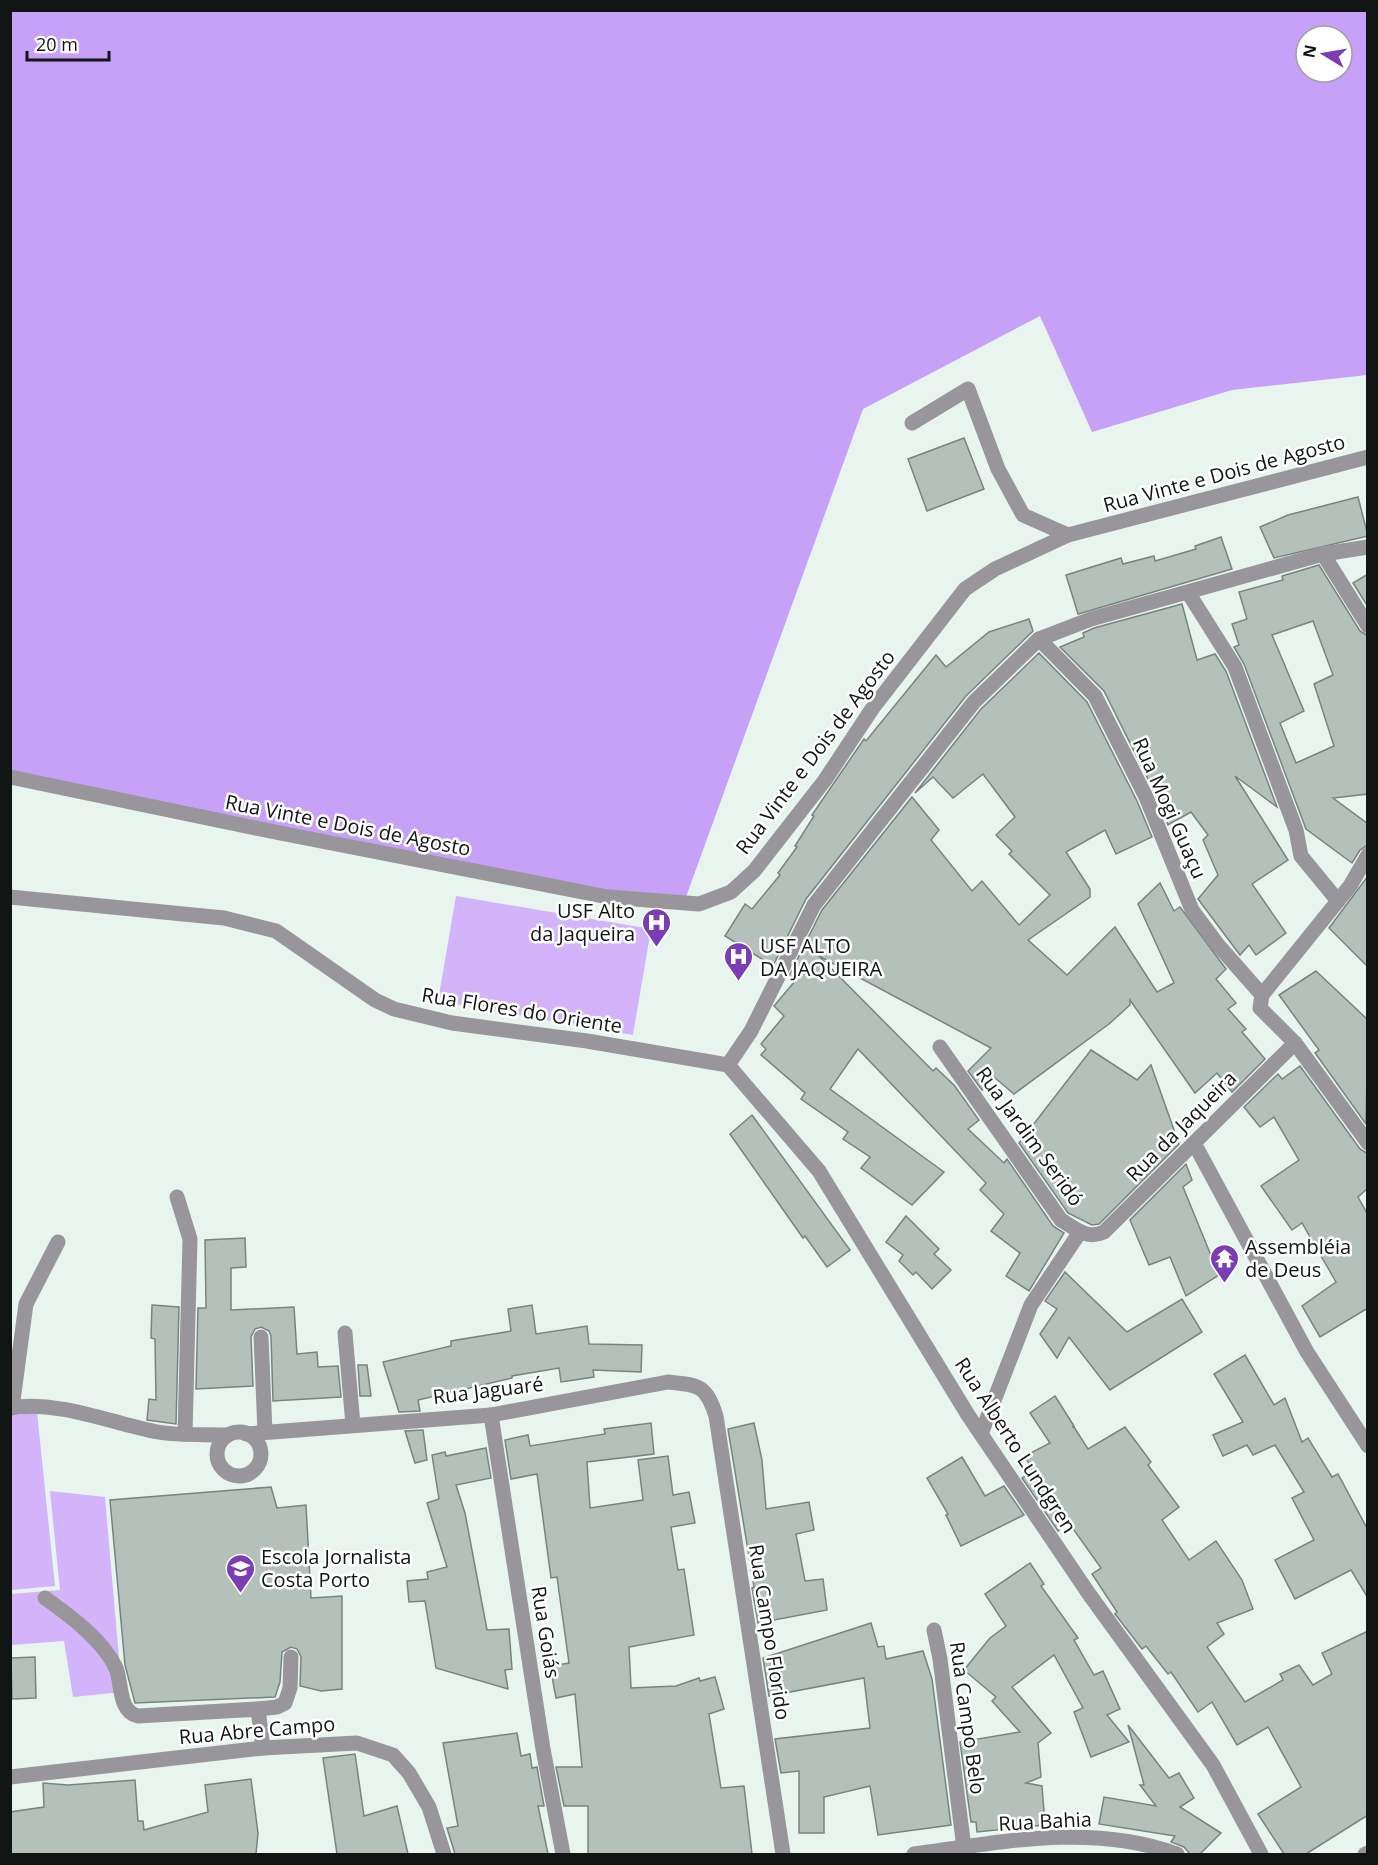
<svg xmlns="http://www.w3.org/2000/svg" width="1378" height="1865" viewBox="0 0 1378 1865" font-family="'Open Sans',sans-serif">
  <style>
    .green { fill: #d3b4fa }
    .forest { fill: #c7a0f8; fill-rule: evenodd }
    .building { fill: #b4c1bb; stroke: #78847f; stroke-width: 1.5; fill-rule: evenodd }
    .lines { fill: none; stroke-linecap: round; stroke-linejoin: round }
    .minor { stroke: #98969b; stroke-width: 15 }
    .labels { text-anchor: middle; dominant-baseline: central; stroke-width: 5; stroke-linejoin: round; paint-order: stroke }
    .street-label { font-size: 20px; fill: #111614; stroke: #fff }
    .poi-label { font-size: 20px; fill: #111614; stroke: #fff; text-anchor: start }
  </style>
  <rect width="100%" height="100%" fill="#e8f5ef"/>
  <g class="green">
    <path d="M456,896L651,929L633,1035L438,1001Z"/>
    <path d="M37,1412L55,1586L11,1590L10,1416Z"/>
    <path d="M50,1491L105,1497L122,1692L73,1697L64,1641L11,1645V1594L60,1590Z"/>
  </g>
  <path class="forest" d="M10,11H1367V375L1232,390L1092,432L1040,316L863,409L682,908L11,777ZM1306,36H1342V72H1306Z"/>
  <g class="building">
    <path d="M964,438L984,489L927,511L908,459Z"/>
    <path d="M1358,497L1368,536L1274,558L1260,527L1288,515Z"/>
    <path d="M1221,537L1232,569L1078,614L1066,575L1121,558L1123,564L1154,556L1155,561L1196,549L1195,546Z"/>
    <path d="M1319,565L1360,631L1368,636V794L1333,798L1368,824V845L1360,850L1352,863L1306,829L1244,664L1234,647L1239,645L1232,624L1247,619L1239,592L1283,580L1282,576ZM1313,621L1333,675L1314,684L1334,746L1296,763L1280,723L1304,711L1272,635Z"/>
    <path d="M1368,574V607L1353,583Z"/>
    <path d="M1182,604L1197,660L1215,654L1226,671L1277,807L1235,776L1288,860L1252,884L1286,933L1256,955L1249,945L1240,955L1198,899L1218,875L1203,840L1208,835L1191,812L1168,825L1155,793L1104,691L1060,647L1084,637L1083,633L1094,628Z"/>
    <path d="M1029,619L1033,631L966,696L806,899L773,966L725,936L745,904L752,909L780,875L778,873L797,847L795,846L814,816L812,815L864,739L866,741L936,655L946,667L989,632Z"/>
    <path d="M1039,653L1087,702L1137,801L1152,837L1116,854L1105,830L1066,852L1090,889V897L1028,940L1067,975L1115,927L1157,992L1174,983L1138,904L1160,883L1174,911L1180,907L1226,969L1216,979L1236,1003L1228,1009L1246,1029L1242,1032L1265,1059L1232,1092L1217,1073L1195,1093L1130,1000V1005L1109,1024L1014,1094L994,1077L982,1090L968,1071L991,1048L819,956L933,1071L936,1068L954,1085L979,1120L968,1129L1004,1163L1007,1159L1053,1226L1064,1233L1029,1291L1006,1276L1020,1253L991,1231L1004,1214L980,1190L986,1183L858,1049L830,1089L944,1172L912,1205L861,1168L870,1157L843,1139L848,1132L801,1099L805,1093L761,1055L766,1049L761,1044L784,1016L774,1006L796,980L789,976L822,910L912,797L939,830L931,840L972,891L982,881L1019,925L1050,895L1009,854L1012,851L996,835L1015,817L983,774L953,798L933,777L915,793L981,709Z"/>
    <path d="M1368,876V967L1329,928Z"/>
    <path d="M1316,971L1368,1020L1366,1124L1315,1053L1319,1050L1279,995Z"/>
    <path d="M1091,1050L1137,1080L1151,1065L1179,1144L1099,1224L1092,1225L1068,1213L1019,1143Z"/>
    <path d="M1300,1066L1360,1149L1368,1154V1188L1358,1197L1368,1215V1308L1320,1337L1302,1306L1336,1282L1302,1223L1292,1230L1261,1186L1299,1160L1274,1117L1260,1127L1244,1107L1278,1074L1282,1079Z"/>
    <path d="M752,1115L850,1250L827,1267L805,1236L803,1238L730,1134Z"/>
    <path d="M1186,1164L1192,1180L1183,1187L1219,1275L1186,1296L1170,1257L1149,1265L1130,1220Z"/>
    <path d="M906,1216L939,1249L934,1254L951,1270L932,1289L916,1272L913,1275L899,1261L903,1255L886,1242Z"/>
    <path d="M245,1238L246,1267L231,1268V1310L294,1307L297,1354L317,1352L318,1367L338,1366L341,1397L273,1401L271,1336L269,1331L261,1327L255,1329L251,1337L253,1386L196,1389L198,1308H206L205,1240Z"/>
    <path d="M1065,1272L1127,1332L1182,1299L1202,1332L1110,1390L1069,1337L1057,1358L1040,1334L1057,1309L1045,1301Z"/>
    <path d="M152,1305L179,1307L176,1424L147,1420L149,1399L156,1400L155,1339L151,1338Z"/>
    <path d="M532,1305L536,1334L587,1326L589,1344L642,1345L641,1372L593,1370L594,1377L561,1382L559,1368L512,1376V1378L418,1400L420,1411L399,1412L383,1362L451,1346V1341L511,1331L508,1309Z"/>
    <path d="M1245,1355L1274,1405L1285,1398L1302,1442L1308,1438L1332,1477L1338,1474L1368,1530V1598L1351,1570L1295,1599L1275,1560L1314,1540L1292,1498L1304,1492L1275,1445L1253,1455L1247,1445L1223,1456L1213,1435L1243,1422L1214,1374Z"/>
    <path d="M358,1365H367L371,1396H360Z"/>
    <path d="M1055,1396L1074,1426L1072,1427H1074L1088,1449L1125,1427L1151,1462L1148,1465L1179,1507L1162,1520L1189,1560L1216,1541L1242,1580L1253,1609L1217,1623L1224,1634L1207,1647L1245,1702L1283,1680L1280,1674L1299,1665L1313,1685L1332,1674L1322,1653L1368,1631V1815L1306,1854H1284L1258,1814L1301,1787L1268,1727L1237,1745L1212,1702L1198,1712L1171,1672L1168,1674L1146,1646L1142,1649L1115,1614L1117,1612L1092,1574L1101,1568L1069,1523L1058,1531L1022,1478L1033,1472L1025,1456L1050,1443L1030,1413Z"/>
    <path d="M651,1423L654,1454L587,1462L590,1508L643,1500L638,1460L668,1456L673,1495L689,1492L695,1523L671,1527L678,1570L684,1569L694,1635L629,1647L631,1688L676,1686L699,1678L700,1681L715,1677L724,1709L709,1714L721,1788L744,1786L752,1854H588V1806H564L556,1767H582L575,1694L556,1698L550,1666L569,1663L557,1577L551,1578L537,1474L511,1479L505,1440L528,1435L530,1446L605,1434L604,1429Z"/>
    <path d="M754,1423L762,1460L766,1509L809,1502L814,1530L796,1534L805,1581L823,1579L827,1610L758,1623L752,1588L754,1587L728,1429Z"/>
    <path d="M423,1430L427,1460L415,1463L405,1431Z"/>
    <path d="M486,1448L491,1478L456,1485L465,1513L487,1630L509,1629L512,1669L505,1670L508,1689L436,1668L425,1601L409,1602L407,1581L428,1579L427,1572L447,1567L427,1503L439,1499L432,1455L445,1452L446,1456Z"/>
    <path d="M962,1457L985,1496L1004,1486L1024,1515L961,1546L946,1515L948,1514L927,1478Z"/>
    <path d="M271,1487L277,1508L306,1505L311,1598L342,1596V1689L321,1691L300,1686L301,1657L297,1649L291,1647L282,1652L280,1682L275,1697L135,1703L125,1665L110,1500Z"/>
    <path d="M1030,1563L1044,1584L1041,1586L1078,1638L1074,1640L1094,1675L1103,1671L1120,1709L1107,1715L1129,1742L1091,1757L1074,1712L1083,1708L1054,1655L1012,1687L1051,1733L1038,1743L1041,1777L1026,1783L1042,1786L1045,1825L977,1832L976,1822H971L960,1742L1020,1732L992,1701L996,1697L964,1670L990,1638L1006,1626L985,1594Z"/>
    <path d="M871,1623L878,1647L884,1646L886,1659L923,1651L932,1679L951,1825L878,1835L870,1786L824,1797V1833H799V1771L781,1773L775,1739L870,1728L864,1678L769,1696L763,1658Z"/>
    <path d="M35,1657L36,1698L12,1699L11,1658Z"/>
    <path d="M1128,1725L1169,1778L1179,1773L1194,1798L1180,1807L1221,1833L1200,1854H1190L1184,1847L1171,1842L1175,1836L1099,1824L1104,1797L1156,1806L1140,1785H1144Z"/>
    <path d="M517,1733L521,1756L530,1754L532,1768L537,1767L544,1806H538L548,1854H455L447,1828L458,1826L443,1743Z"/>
    <path d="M355,1754L364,1816L397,1806L408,1854H337L323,1758Z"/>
    <path d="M251,1779L258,1833L256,1854H10V1812L44,1807L43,1783L68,1785L135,1780L138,1821H143L144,1830L208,1812L205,1785Z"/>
  </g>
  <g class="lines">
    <g class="minor">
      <path d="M912,423L968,389L998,469L1023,515L1068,535"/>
      <path d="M1323,554L1368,626"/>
      <path d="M1189,594L1235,667L1296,830L1301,856L1338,901"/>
      <path d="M1039,639L1095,696L1146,797L1192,910L1218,945L1262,995"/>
      <path d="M10,777L275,832L608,897L699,904L731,892L754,871L825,780L872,709L965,589L995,569L1068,535L1368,457"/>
      <path d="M10,897L224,918L276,931L375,1000L394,1009L452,1023L587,1041L728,1065"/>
      <path d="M1262,995L1260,1008L1295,1043L1368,1143"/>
      <path d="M1262,995L1350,886L1368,855"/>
      <path d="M940,1047L1061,1220C1076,1229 1087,1240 1104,1232L1295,1043"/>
      <path d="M728,1065L819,1171L968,1415L1089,1594L1213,1765L1261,1854"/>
      <path d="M728,1065L751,1031L814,905L974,702L1039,639L1091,619L1323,554L1368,547"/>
      <path d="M1194,1143L1307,1352L1368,1446"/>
      <path d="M177,1197L190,1239L185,1434"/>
      <path d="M345,1333L353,1425"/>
      <path d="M261,1337L265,1432"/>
      <path d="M10,1408C60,1400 110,1423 158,1432C180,1436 205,1434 228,1435"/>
      <path d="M12,1408L26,1304L58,1242"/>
      <path d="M491,1415L543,1749L563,1854"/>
      <circle cx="239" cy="1454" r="22"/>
      <path d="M246,1434L491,1415L668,1382C699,1385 706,1385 716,1416L783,1854"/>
      <path d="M981,1434L1031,1305L1080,1232"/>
      <path d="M45,1598C69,1615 103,1640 116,1668C122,1682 118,1712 138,1716L258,1709L263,1748"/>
      <path d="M934,1630L940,1659L964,1848"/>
      <path d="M258,1709L277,1707L285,1703L290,1688L291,1657"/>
      <path d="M10,1777L263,1748L357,1743L393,1755L409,1773L429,1807L444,1854"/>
      <path d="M914,1854C1001,1842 1092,1823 1177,1854"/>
      <path d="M1365,1854L1368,1853"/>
    </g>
  </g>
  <defs>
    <symbol id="hospital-pin" viewBox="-11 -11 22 30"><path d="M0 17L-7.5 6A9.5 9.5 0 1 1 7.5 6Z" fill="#7a3db3" stroke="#fff"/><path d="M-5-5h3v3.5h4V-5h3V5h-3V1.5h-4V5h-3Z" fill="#fff"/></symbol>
    <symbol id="temple-pin" viewBox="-11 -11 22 30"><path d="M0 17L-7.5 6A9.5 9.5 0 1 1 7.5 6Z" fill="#7a3db3" stroke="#fff"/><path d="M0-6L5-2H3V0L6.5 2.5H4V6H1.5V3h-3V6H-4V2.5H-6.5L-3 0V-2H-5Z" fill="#fff"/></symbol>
    <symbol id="school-pin" viewBox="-11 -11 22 30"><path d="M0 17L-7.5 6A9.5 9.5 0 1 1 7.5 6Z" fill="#7a3db3" stroke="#fff"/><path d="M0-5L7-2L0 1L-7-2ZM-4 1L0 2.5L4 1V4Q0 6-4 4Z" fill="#fff"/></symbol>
  </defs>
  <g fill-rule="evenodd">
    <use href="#hospital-pin" x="640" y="906" width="33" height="45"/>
    <use href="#hospital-pin" x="722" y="940" width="33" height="45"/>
    <use href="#temple-pin" x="1208" y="1242" width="33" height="45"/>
    <use href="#school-pin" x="224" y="1552" width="33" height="45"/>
  </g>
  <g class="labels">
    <g class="street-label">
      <text transform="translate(1224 473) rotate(-15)">Rua Vinte e Dois de Agosto</text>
      <text transform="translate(815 752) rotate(-53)">Rua Vinte e Dois de Agosto</text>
      <text transform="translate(1170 808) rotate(66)">Rua Mogi Guaçu</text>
      <text transform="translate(348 825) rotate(11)">Rua Vinte e Dois de Agosto</text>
      <text transform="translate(522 1010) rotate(9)">Rua Flores do Oriente</text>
      <text transform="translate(1181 1126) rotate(-45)">Rua da Jaqueira</text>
      <text transform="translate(1030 1136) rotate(54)">Rua Jardim Seridó</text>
      <text transform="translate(488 1390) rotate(-7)">Rua Jaguaré</text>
      <text transform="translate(1016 1445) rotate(57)">Rua Alberto Lundgren</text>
      <text transform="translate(546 1632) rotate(81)">Rua Goiás</text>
      <text transform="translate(770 1632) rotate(81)">Rua Campo Florido</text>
      <text transform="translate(968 1718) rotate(82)">Rua Campo Belo</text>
      <text transform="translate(257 1730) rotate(-5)">Rua Abre Campo</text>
      <text transform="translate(1045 1821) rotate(-3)">Rua Bahia</text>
    </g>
    <g class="poi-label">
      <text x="635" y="910" text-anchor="end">USF Alto<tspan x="635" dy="23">da Jaqueira</tspan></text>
      <text x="760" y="945">USF ALTO<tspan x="760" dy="23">DA JAQUEIRA</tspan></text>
      <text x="1245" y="1246">Assembléia<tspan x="1245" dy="23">de Deus</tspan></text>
      <text x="261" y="1556">Escola Jornalista<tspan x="261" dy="23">Costa Porto</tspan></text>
    </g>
  </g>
  <rect width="1378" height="1865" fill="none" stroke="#111614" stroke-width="24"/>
  <g transform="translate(1324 54) rotate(281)"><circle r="28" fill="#ffffff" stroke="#a0a2a1" stroke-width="1.5"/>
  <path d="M0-4.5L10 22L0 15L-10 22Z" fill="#7a3db3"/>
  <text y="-9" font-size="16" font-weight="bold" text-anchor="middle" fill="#111614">N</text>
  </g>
  <path d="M27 51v9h82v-9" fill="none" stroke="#111614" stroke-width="3"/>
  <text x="36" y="51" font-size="18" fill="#111614" stroke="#ffffff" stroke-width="4.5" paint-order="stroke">20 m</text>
</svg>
